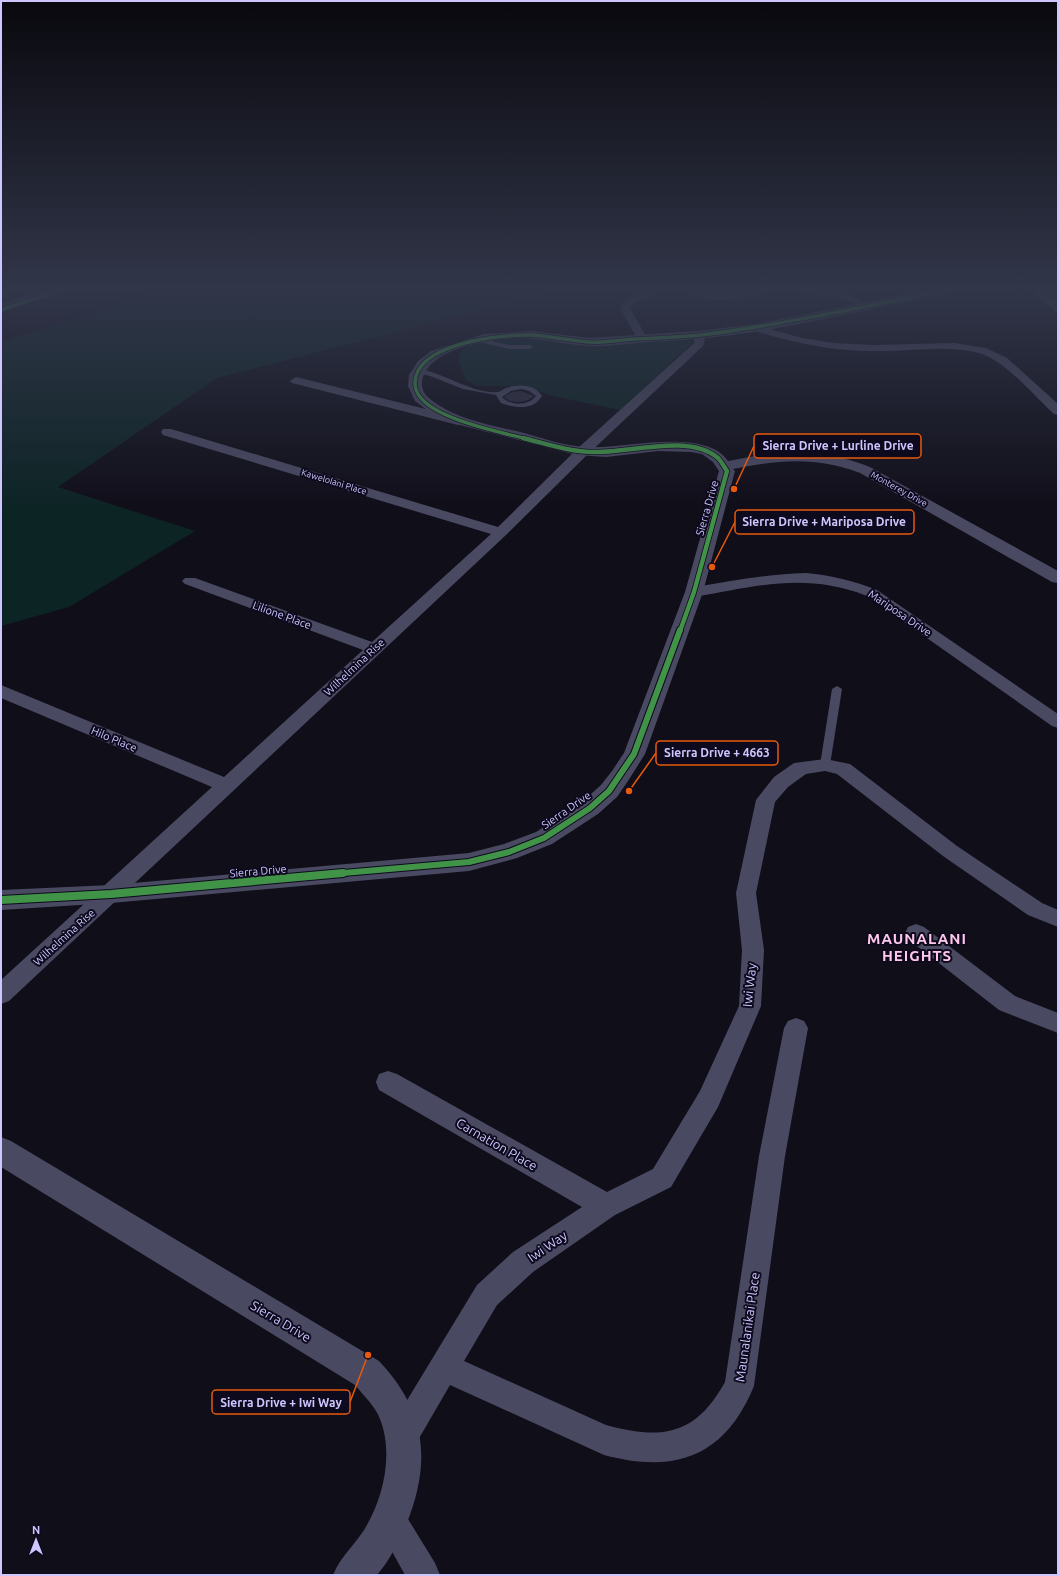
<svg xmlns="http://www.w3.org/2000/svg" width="1059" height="1576" viewBox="0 0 1059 1576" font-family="Ubuntu,sans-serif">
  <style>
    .green { fill: #0d2425 }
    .building { fill: #2e2b3d }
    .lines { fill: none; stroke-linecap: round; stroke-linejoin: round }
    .service { fill: #4a4962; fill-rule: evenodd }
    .minor { fill: #4a4962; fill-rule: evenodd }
    .tertiary { fill: #4a4962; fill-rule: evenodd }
    .cycleway-far3-casing { stroke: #0d0a1d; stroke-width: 5 }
    .cycleway-far2-casing { stroke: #0d0a1d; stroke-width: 6 }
    .cycleway-far1-casing { stroke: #0d0a1d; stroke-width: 8 }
    .cycleway-casing { stroke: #0d0a1d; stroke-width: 10 }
    .cycleway-far3 { stroke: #419447; stroke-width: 3.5 }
    .cycleway-far2 { stroke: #419447; stroke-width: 4.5 }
    .cycleway-far1 { stroke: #419447; stroke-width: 6 }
    .cycleway { stroke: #419447; stroke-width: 8 }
    .labels { text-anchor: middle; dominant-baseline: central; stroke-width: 4; stroke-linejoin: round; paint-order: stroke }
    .far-street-label { font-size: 9px; fill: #cdc6ff; stroke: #0d0a1d }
    .street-label { font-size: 11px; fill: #cdc6ff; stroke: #0d0a1d }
    .near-street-label { font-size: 13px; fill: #cdc6ff; stroke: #0d0a1d }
    .district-label { font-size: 15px; font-weight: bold; letter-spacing: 1px; fill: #ffc8eb; stroke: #0d0a1d }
    .leader { fill: none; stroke: #e8590c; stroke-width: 1.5 }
    .callout-dot { fill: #e8590c; stroke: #0d0a1d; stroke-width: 1.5 }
    .callout { fill: #0d0a1d; stroke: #e8590c; stroke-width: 1.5 }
    .callout-label { font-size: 12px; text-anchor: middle; font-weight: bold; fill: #cdc6ff }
  </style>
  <rect width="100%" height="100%" fill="#100e19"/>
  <g class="green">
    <path d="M174,287H574L217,378L58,487L195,531L69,607L1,626V342Z"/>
    <path d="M516,339H687L693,342L620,410L557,397L520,386H477L467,381C464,378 464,374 462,370C445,338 498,340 516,339Z"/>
  </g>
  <path class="building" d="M521,391L534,396L528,400L519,402L510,401L504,397L512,392Z"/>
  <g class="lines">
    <g class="service">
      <path d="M764,287C794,287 845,287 869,306L864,307C834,292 802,291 769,289C750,298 712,306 693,294C708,282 741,299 764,287ZM709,293L733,295L717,297L701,294Z"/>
      <path d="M477,338L509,345H530L533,347L530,349H509L475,341L474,340Z"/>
      <path d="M418,369C444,372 471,394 498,392C500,392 503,389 506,388C519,384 534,384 542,396C533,411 515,408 501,403L496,395L463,389L430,376L416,372V370ZM521,389L529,391L536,396C529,406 510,406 502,397L511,391Z"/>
      <path d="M837,686L842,689L830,765L825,768L820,765L832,689Z"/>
    </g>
    <g class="minor">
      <path d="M655,287L660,290L659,292L634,303L630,308L647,338L642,341L638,340L620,308L626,299Z"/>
      <path d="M1046,287H1058V291L1047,289Z"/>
      <path d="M755,325L802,338L834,343L873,345L954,343L986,348L1007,358L1058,404V415L1054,414C1033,395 1006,361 979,353C947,344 906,352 873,351C831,351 792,342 751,330L750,328L751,326Z"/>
      <path d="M698,332L702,333L705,339L703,346L587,455L506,535L9,1001L1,1004V980L212,787L1,698V685L224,777L363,650L185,584L182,581L185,578H195L372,642L491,534L163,435L161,432L163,429H171L498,527L577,449L694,343L693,335Z"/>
      <path d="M296,377L462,418L464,421L458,425L292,383L290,381Z"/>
      <path d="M806,573C831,575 854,581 877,590L1058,714V728L1052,726L867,596C805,572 757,586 694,597L689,595L686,592L689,589L694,587C731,581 768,574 806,573Z"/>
      <path d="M825,759L850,764L957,846L1042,903L1058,910V927L1028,915L943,856L837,774L825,771L806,774L788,787L775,802L756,893L764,950L761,1006L718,1107L671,1187L615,1215L533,1272L497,1305L464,1361L606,1425C662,1440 695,1436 725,1382L759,1156L784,1028L788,1021L796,1018L804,1021L808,1028L785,1156L754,1386C725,1457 675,1474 604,1455L450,1385L414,1447L403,1451L392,1447L388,1436L392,1425L477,1285L513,1252L582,1207L379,1090L376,1082L379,1074L388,1071L397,1074L607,1192L653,1169L700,1091L739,1006L742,950L736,893L756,800L774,777L794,763Z"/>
      <path d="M916,924L924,927L1015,996L1058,1013V1033L999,1010L908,939L905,933L908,927Z"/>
      <path d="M389,1501L400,1506L435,1563L440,1575H405L373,1517L378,1506Z"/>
    </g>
    <g class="tertiary">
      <path d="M53,287H70L68,289L1,312V304Z"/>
      <path d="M944,287H967L961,290C892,304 823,321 754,332C720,337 686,340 651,342C631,343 609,347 589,346C571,345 553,341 535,339C507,336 458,343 436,360C424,369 415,386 429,398C455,420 492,425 524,433C545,439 565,446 586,447C622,450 704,426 728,461C782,450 818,447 870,467L1058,571V583L1052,582L860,473C815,456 779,460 733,469L735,471L703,592L645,754L628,781L617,797L598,814L552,844L517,858L469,871L111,903L1,910V890L111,885L469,853L504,844L536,832L582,802L601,785L612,771L624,753L685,592L719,471L713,462L702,454L691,452L658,451L606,457L577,455L456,424L435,416L415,401L408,386L409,375L418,361L431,351L484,334L532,331L589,338L698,331L755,324Z"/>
      <path d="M1030,287H1043L1058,301V312L1054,311Z"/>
      <path d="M1,1137L11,1141L379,1361C426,1411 432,1461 406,1525C398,1543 390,1560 377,1575H333C341,1556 353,1547 364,1530C383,1500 394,1454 380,1419C375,1406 364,1396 355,1385L1,1167Z"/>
    </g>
    <defs>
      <g id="cycleway-far3">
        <path d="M1,310L70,287"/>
        <path d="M527,439C501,432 416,417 415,384C414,343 503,334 532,335C551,336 570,341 588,342C603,343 619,340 634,339C656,338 679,337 701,335C788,324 875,304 961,287"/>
      </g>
      <path id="cycleway-far2" d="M523,438C547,444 570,452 595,452C630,453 689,433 718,458C722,462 724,467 727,471L694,592L680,631"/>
      <path id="cycleway-far1" d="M332,874L469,862L509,852L544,838L590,808L609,791L634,754L680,630"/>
      <path id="cycleway" d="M1,900L111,894L343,873"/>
    </defs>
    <use href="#cycleway-far3" class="cycleway-far3-casing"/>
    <use href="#cycleway-far2" class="cycleway-far2-casing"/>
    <use href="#cycleway-far1" class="cycleway-far1-casing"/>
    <use href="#cycleway" class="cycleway-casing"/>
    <use href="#cycleway-far3" class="cycleway-far3"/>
    <use href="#cycleway-far2" class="cycleway-far2"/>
    <use href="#cycleway-far1" class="cycleway-far1"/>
    <use href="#cycleway" class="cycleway"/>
  </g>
  <linearGradient id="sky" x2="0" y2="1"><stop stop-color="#09080e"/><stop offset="0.57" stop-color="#313649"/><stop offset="1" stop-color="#313649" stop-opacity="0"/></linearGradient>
  <rect width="1059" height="507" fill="url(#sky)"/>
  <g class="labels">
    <g class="far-street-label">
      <text transform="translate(334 482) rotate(17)">Kawelolani Place</text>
      <text transform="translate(899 489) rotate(29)">Monterey Drive</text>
    </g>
    <g class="street-label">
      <text transform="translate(707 508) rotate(-74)">Sierra Drive</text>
      <text transform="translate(900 613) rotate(34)">Mariposa Drive</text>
      <text transform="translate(282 615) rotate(20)">Lilione Place</text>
      <text transform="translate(354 667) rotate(-43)">Wilhelmina Rise</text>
      <text transform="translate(114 739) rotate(23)">Hilo Place</text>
      <text transform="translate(566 810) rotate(-35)">Sierra Drive</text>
      <text transform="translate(258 871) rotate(-5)">Sierra Drive</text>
      <text transform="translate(64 937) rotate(-42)">Wilhelmina Rise</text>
    </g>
    <g class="near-street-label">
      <text transform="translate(749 985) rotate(-84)">Iwi Way</text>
      <text transform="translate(497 1144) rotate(30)">Carnation Place</text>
      <text transform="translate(547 1246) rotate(-34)">Iwi Way</text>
      <text transform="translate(281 1321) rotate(31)">Sierra Drive</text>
      <text transform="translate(747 1327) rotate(-82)">Maunalanikai Place</text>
    </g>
    <g class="district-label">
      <text x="917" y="938">MAUNALANI<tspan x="917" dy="17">HEIGHTS</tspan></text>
    </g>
  </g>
  <path class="leader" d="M734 489L754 446M712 567L735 522M629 791L656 753M368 1355L350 1402"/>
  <g class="callout-dot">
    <circle cx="734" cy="489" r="4"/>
    <circle cx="712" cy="567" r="4"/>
    <circle cx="629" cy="791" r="4"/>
    <circle cx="368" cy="1355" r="4"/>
  </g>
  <g class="callout">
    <rect x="754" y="434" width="167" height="24" rx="4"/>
    <rect x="735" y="510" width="179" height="24" rx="4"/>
    <rect x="656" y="741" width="122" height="24" rx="4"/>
    <rect x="212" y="1390" width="138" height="24" rx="4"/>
  </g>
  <g class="callout-label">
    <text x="838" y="450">Sierra Drive + Lurline Drive</text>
    <text x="824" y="526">Sierra Drive + Mariposa Drive</text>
    <text x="717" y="757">Sierra Drive + 4663</text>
    <text x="281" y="1407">Sierra Drive + Iwi Way</text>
  </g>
  <rect width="1059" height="1576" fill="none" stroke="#cdc6ff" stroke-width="4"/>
  <g transform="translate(36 1540)" stroke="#0d0a1d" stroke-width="3" paint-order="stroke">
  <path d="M0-3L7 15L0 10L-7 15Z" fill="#cdc6ff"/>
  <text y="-6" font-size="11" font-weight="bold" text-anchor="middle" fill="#cdc6ff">N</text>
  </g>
</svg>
